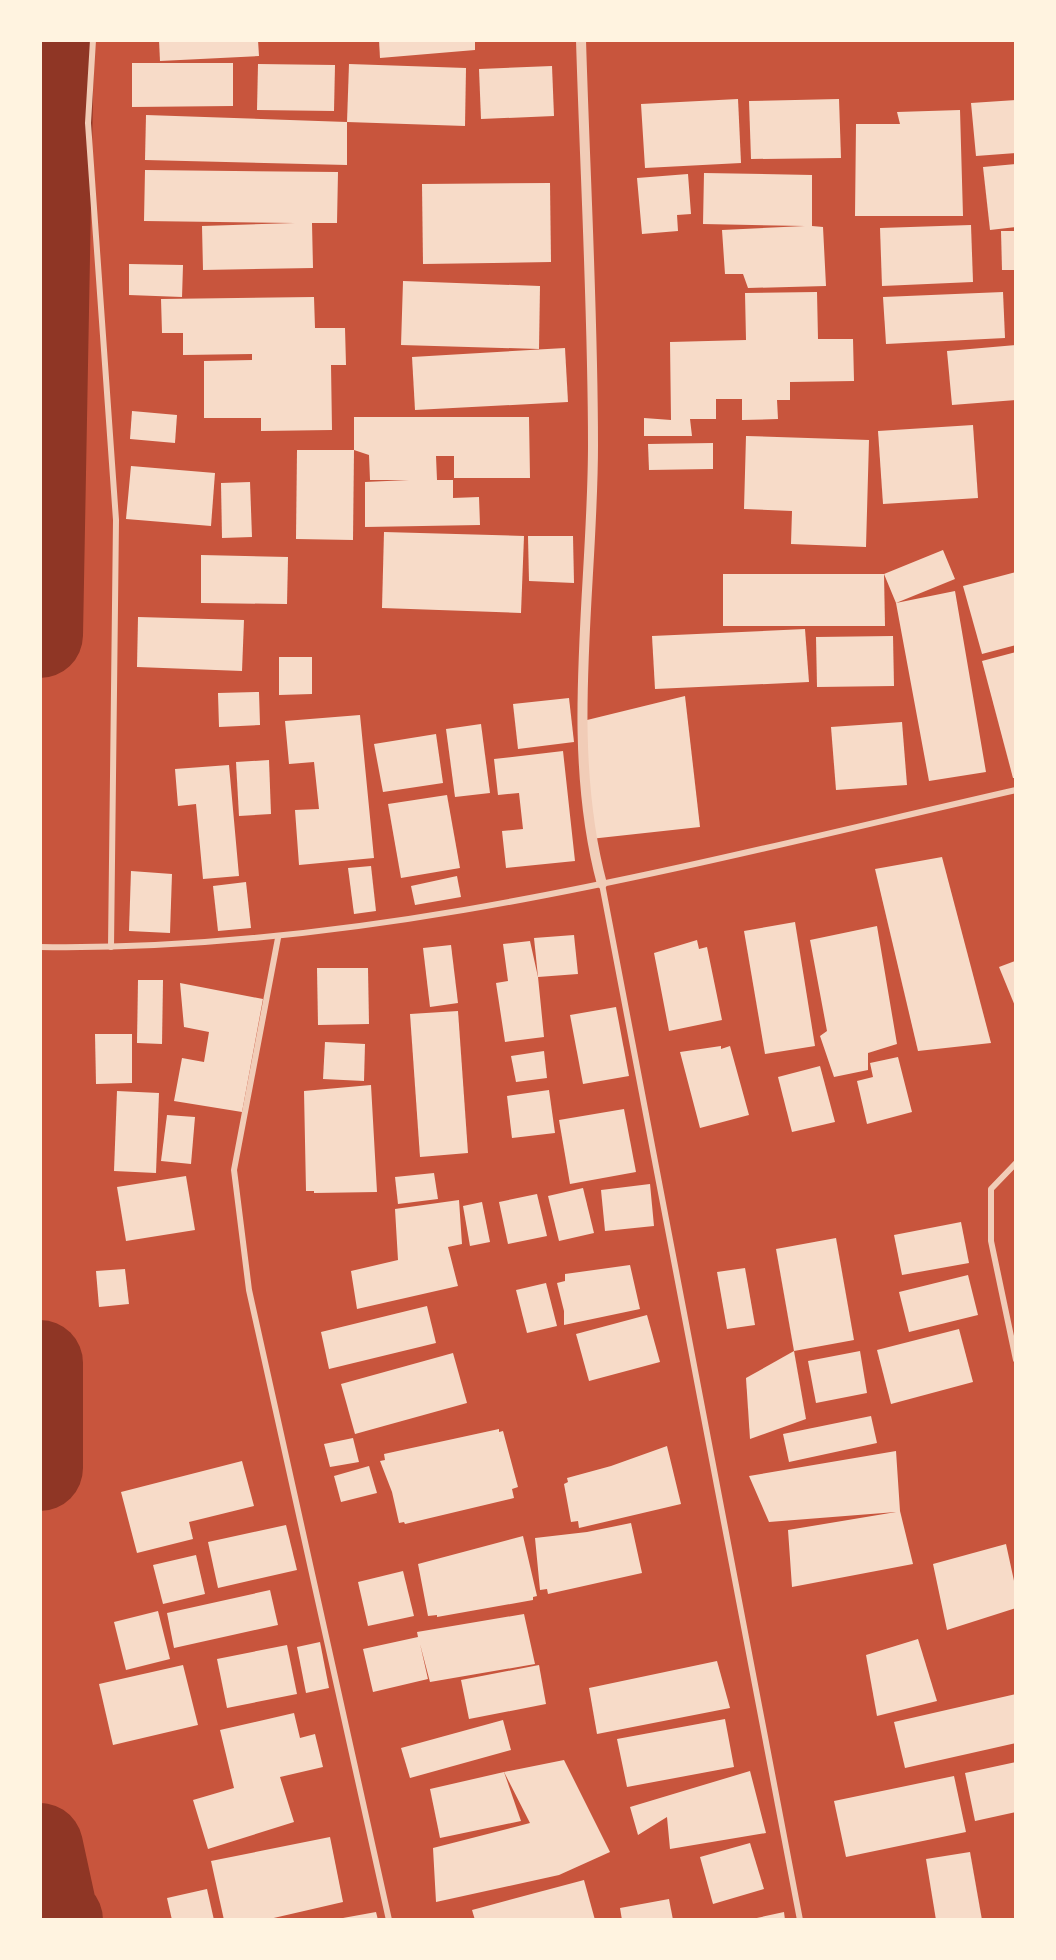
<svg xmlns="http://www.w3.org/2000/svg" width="1056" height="1960" viewBox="0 0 1056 1960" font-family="Barlow,sans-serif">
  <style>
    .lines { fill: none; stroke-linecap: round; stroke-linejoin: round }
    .river { stroke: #8f3625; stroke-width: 86 }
    .building { fill: #f7dbc8 }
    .minor { stroke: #f1ccb7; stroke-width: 6 }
    .tertiary { stroke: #f1ccb7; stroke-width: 10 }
  </style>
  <rect width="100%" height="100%" fill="#c8553d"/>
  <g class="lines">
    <g class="river">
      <path d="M40,635L51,40"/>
      <path d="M40,1363V1468"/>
      <path d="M40,1846L55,1915L60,1920"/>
    </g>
  </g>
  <g class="building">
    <path d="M159,40H258L259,56L160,61Z"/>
    <path d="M379,40H475V50L380,58Z"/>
    <path d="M132,63H233V106L132,107Z"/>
    <path d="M258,64L335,65L334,111L257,110Z"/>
    <path d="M349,64L466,68L465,126L347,122Z"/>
    <path d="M552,66L554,116L481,119L479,69Z"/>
    <path d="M738,99L741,163L645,168L641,104Z"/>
    <path d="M839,99L841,158L751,159L749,101Z"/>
    <path d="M1016,100V153L976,156L971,103Z"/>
    <path d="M960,110L963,216H855L856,124H900L897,112Z"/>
    <path d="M146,115L347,122V165L145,160Z"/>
    <path d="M1016,164V227L990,230L983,167Z"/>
    <path d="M145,170L338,172L337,223H312L313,268L203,270L202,226L295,223L144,221Z"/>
    <path d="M704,173L812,175V226L823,227L826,286L748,288L743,274H725L722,230L805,226L703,224Z"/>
    <path d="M688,174L691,214L677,215L678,231L642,234L637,178Z"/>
    <path d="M550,183L551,262L423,264L422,184Z"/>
    <path d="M971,225L973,282L882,286L880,228Z"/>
    <path d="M1001,231H1016V270H1002Z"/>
    <path d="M129,264L183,265L182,297L129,295Z"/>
    <path d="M403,281L540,286L539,349L401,345Z"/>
    <path d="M817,292L818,339H853L854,381L790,382V400H777L778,419L742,420V399H716V419H690L692,436H644V418L671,420L670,342L746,340L745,293Z"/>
    <path d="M1003,292L1005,338L886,344L883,297Z"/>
    <path d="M314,297L315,328H345L346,365H331L332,430L261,431V418H204V361L252,360V354L183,355V333H162L161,299Z"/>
    <path d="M1016,345V400L952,405L947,351Z"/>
    <path d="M565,348L568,402L415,410L412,357Z"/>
    <path d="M132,411L177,415L175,443L130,439Z"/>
    <path d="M354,417H529L530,478H454V456H436L437,480H453V498L479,497L480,525L365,527V482L409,480H370L369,455L354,450Z"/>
    <path d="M973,425L978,498L883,504L878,431Z"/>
    <path d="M746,436L869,440L866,547L791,544L792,511L744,509Z"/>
    <path d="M713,443V469L649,470L648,444Z"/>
    <path d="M297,450H354L353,540L296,539Z"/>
    <path d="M131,466L215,473L211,526L126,519Z"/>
    <path d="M250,482L252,537L222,538L221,483Z"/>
    <path d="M384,532L524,536L521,613L382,608Z"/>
    <path d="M528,536H573L574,583L529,581Z"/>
    <path d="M943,550L955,579L896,603L955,591L986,772L929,781L896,603L884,574Z"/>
    <path d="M201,555L288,557L287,604L201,603Z"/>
    <path d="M1016,572V645L982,654L963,586Z"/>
    <path d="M723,574H884L885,626H723Z"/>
    <path d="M138,617L244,620L242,671L137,667Z"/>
    <path d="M805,629L809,682L655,689L652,636Z"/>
    <path d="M893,636L894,686L817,687L816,637Z"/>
    <path d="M1016,652V778H1013L982,661Z"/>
    <path d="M279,657H312V694L279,695Z"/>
    <path d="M259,692L260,725L219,727L218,693Z"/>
    <path d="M685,696L700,827L590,839L583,721Z"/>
    <path d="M569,698L574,742L518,749L513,704Z"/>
    <path d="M360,715L374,858L299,865L295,810L319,809L314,762L289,764L285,721Z"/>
    <path d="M902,722L907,785L836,790L831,727Z"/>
    <path d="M481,724L490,793L455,797L446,729Z"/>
    <path d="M436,734L443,783L383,792L374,744Z"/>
    <path d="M563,751L575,861L506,868L502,831L523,829L519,793L498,795L494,759Z"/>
    <path d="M269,760L271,814L239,816L236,762Z"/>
    <path d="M229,765L239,876L203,879L196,804L178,806L175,769Z"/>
    <path d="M447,795L460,868L401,878L388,804Z"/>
    <path d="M942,857L991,1043L918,1051L875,869Z"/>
    <path d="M371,866L376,911L354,914L348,868Z"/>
    <path d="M131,871L172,874L170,933L129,931Z"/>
    <path d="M457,876L461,897L415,905L411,886Z"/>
    <path d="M246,882L251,928L218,931L213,886Z"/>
    <path d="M795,922L815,1046L765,1054L744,931Z"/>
    <path d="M877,926L897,1044L868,1053V1070L834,1077L820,1036L827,1031L810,940Z"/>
    <path d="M574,935L578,974L538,977L534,938Z"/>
    <path d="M697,940L699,949L707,947L722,1020L669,1031L654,953Z"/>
    <path d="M530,941L538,977L544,1037L505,1042L496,983L508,981L503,944Z"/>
    <path d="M451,945L458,1003L430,1007L423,948Z"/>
    <path d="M1015,961V1006L999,967Z"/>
    <path d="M317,968H368L369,1024L318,1025Z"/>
    <path d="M138,980H163L162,1044L137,1043Z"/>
    <path d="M180,983L263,999L242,1112L174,1101L182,1058L204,1062L209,1032L184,1027Z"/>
    <path d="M616,1007L629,1076L583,1084L570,1015Z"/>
    <path d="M458,1011L468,1153L420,1157L410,1014Z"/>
    <path d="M95,1034H132V1083L96,1084Z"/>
    <path d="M325,1042L365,1044L364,1081L323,1079Z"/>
    <path d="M721,1046V1049L730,1046L749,1115L700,1128L680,1052Z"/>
    <path d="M544,1051L547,1078L516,1082L511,1056Z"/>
    <path d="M898,1057L912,1112L867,1124L857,1081L873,1077L870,1063Z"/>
    <path d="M820,1066L835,1122L792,1132L778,1077Z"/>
    <path d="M371,1085L377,1192L314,1193V1191H306L304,1091Z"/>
    <path d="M549,1090L555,1133L512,1138L507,1096Z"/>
    <path d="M117,1091L159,1093L156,1173L114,1171Z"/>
    <path d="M624,1109L636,1172L570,1184L559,1120Z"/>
    <path d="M167,1115L195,1117L191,1164L161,1161Z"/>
    <path d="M434,1173L438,1199L398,1204L395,1177Z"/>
    <path d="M186,1176L195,1230L126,1241L117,1187Z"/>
    <path d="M650,1184L654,1226L605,1231L601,1190Z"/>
    <path d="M583,1188L594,1233L559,1241L548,1196Z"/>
    <path d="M537,1194L547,1236L508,1244L499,1202Z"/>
    <path d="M459,1200L462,1244L448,1247L458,1286L357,1309L351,1271L398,1260L395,1209Z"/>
    <path d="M482,1202L490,1242L470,1246L463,1206Z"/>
    <path d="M961,1222L969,1263L902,1275L894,1235Z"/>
    <path d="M836,1238L854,1340L794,1351L776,1249Z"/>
    <path d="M630,1265L640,1309L564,1325V1311L557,1283L565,1281V1274Z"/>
    <path d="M745,1268L755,1325L727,1329L717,1272Z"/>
    <path d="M125,1269L129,1304L99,1307L96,1271Z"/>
    <path d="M968,1275L978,1315L909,1332L899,1292Z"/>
    <path d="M546,1283L557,1326L527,1333L516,1290Z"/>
    <path d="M427,1306L436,1343L329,1369L321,1332Z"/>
    <path d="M647,1315L660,1362L589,1381L576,1334Z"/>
    <path d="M959,1329L973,1382L891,1404L877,1350Z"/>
    <path d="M794,1351L806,1419L750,1439L746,1378Z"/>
    <path d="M860,1351L867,1393L816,1403L808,1361Z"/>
    <path d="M453,1353L467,1403L355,1434L341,1384Z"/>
    <path d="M871,1416L877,1443L789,1462L783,1434Z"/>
    <path d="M499,1429V1432L503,1431L518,1487L512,1489L514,1498L405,1524L404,1522L399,1523L392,1492L380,1461L385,1460L384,1454Z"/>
    <path d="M353,1438L359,1462L330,1467L324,1444Z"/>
    <path d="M667,1446L681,1504L579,1528L578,1521L571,1522L564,1484L568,1482L567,1478L611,1466Z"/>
    <path d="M896,1451L900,1511L913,1564L792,1587L788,1530L896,1512L769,1522L749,1476Z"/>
    <path d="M242,1461L254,1506L189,1522L193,1539L137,1553L121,1492Z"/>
    <path d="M369,1466L377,1493L341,1502L334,1476Z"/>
    <path d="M631,1523L642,1573L548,1594L547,1589L540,1590L535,1538L587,1532Z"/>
    <path d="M286,1525L297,1570L218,1588L208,1542Z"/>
    <path d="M523,1536L537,1596L533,1597V1600L437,1617V1615L428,1616L418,1564Z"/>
    <path d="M1006,1544L1016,1590V1608L947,1630L933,1564Z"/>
    <path d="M196,1555L205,1594L163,1604L153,1565Z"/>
    <path d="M403,1571L414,1616L368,1626L358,1582Z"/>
    <path d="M270,1590L278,1625L174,1648L167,1613Z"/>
    <path d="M158,1611L170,1659L126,1670L114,1622Z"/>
    <path d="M524,1614L535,1664L430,1682L420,1644L428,1679L373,1692L363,1649L418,1637L417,1632Z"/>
    <path d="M918,1639L937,1701L877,1716L866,1655Z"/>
    <path d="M320,1642L329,1688L306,1693L297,1647Z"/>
    <path d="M287,1645L297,1694L227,1708L217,1659Z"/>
    <path d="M717,1661L730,1708L597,1734L589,1688Z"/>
    <path d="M183,1665L198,1725L113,1745L99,1684Z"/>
    <path d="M539,1665L546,1704L469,1719L461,1680Z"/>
    <path d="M1016,1694V1743L905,1768L894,1722Z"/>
    <path d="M294,1713L300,1738L315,1734L323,1767L280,1777L294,1822L208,1849L193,1800L234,1788L220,1730Z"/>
    <path d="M725,1719L734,1767L627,1787L617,1739Z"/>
    <path d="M503,1720L511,1750L410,1778L401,1748Z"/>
    <path d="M564,1760L610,1852L559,1875L436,1902L433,1848L530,1823L504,1772Z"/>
    <path d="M1016,1762V1812L975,1821L965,1773Z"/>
    <path d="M750,1771L766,1833L670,1849L667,1817L638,1835L630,1807Z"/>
    <path d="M504,1772L521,1821L440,1838L430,1789Z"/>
    <path d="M954,1776L966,1832L846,1857L834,1801Z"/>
    <path d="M330,1837L343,1902L265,1920H224L211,1861Z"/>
    <path d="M750,1843L764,1889L713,1904L700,1857Z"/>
    <path d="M970,1852L982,1920H936L926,1859Z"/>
    <path d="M584,1880L595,1920H475L472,1910Z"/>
    <path d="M207,1889L214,1920H172L167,1898Z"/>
    <path d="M669,1899L673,1920H622L620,1908Z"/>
    <path d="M376,1912L378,1920H343V1918Z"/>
    <path d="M784,1912L785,1920H752V1919Z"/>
  </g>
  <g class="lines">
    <g class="minor">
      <path d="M93,40L88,123L116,520L111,947"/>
      <path d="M602,884L800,1920"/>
      <path d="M278,938L234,1170L249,1290L389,1920"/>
      <path d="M40,947C371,952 695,863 1016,790"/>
      <path d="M1016,1163L991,1189V1241L1016,1360"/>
    </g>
    <path class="tertiary" d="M581,40C585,175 593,310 593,445C593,590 564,743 602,884"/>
  </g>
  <rect width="1056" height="1960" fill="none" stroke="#fff3e0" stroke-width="84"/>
</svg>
